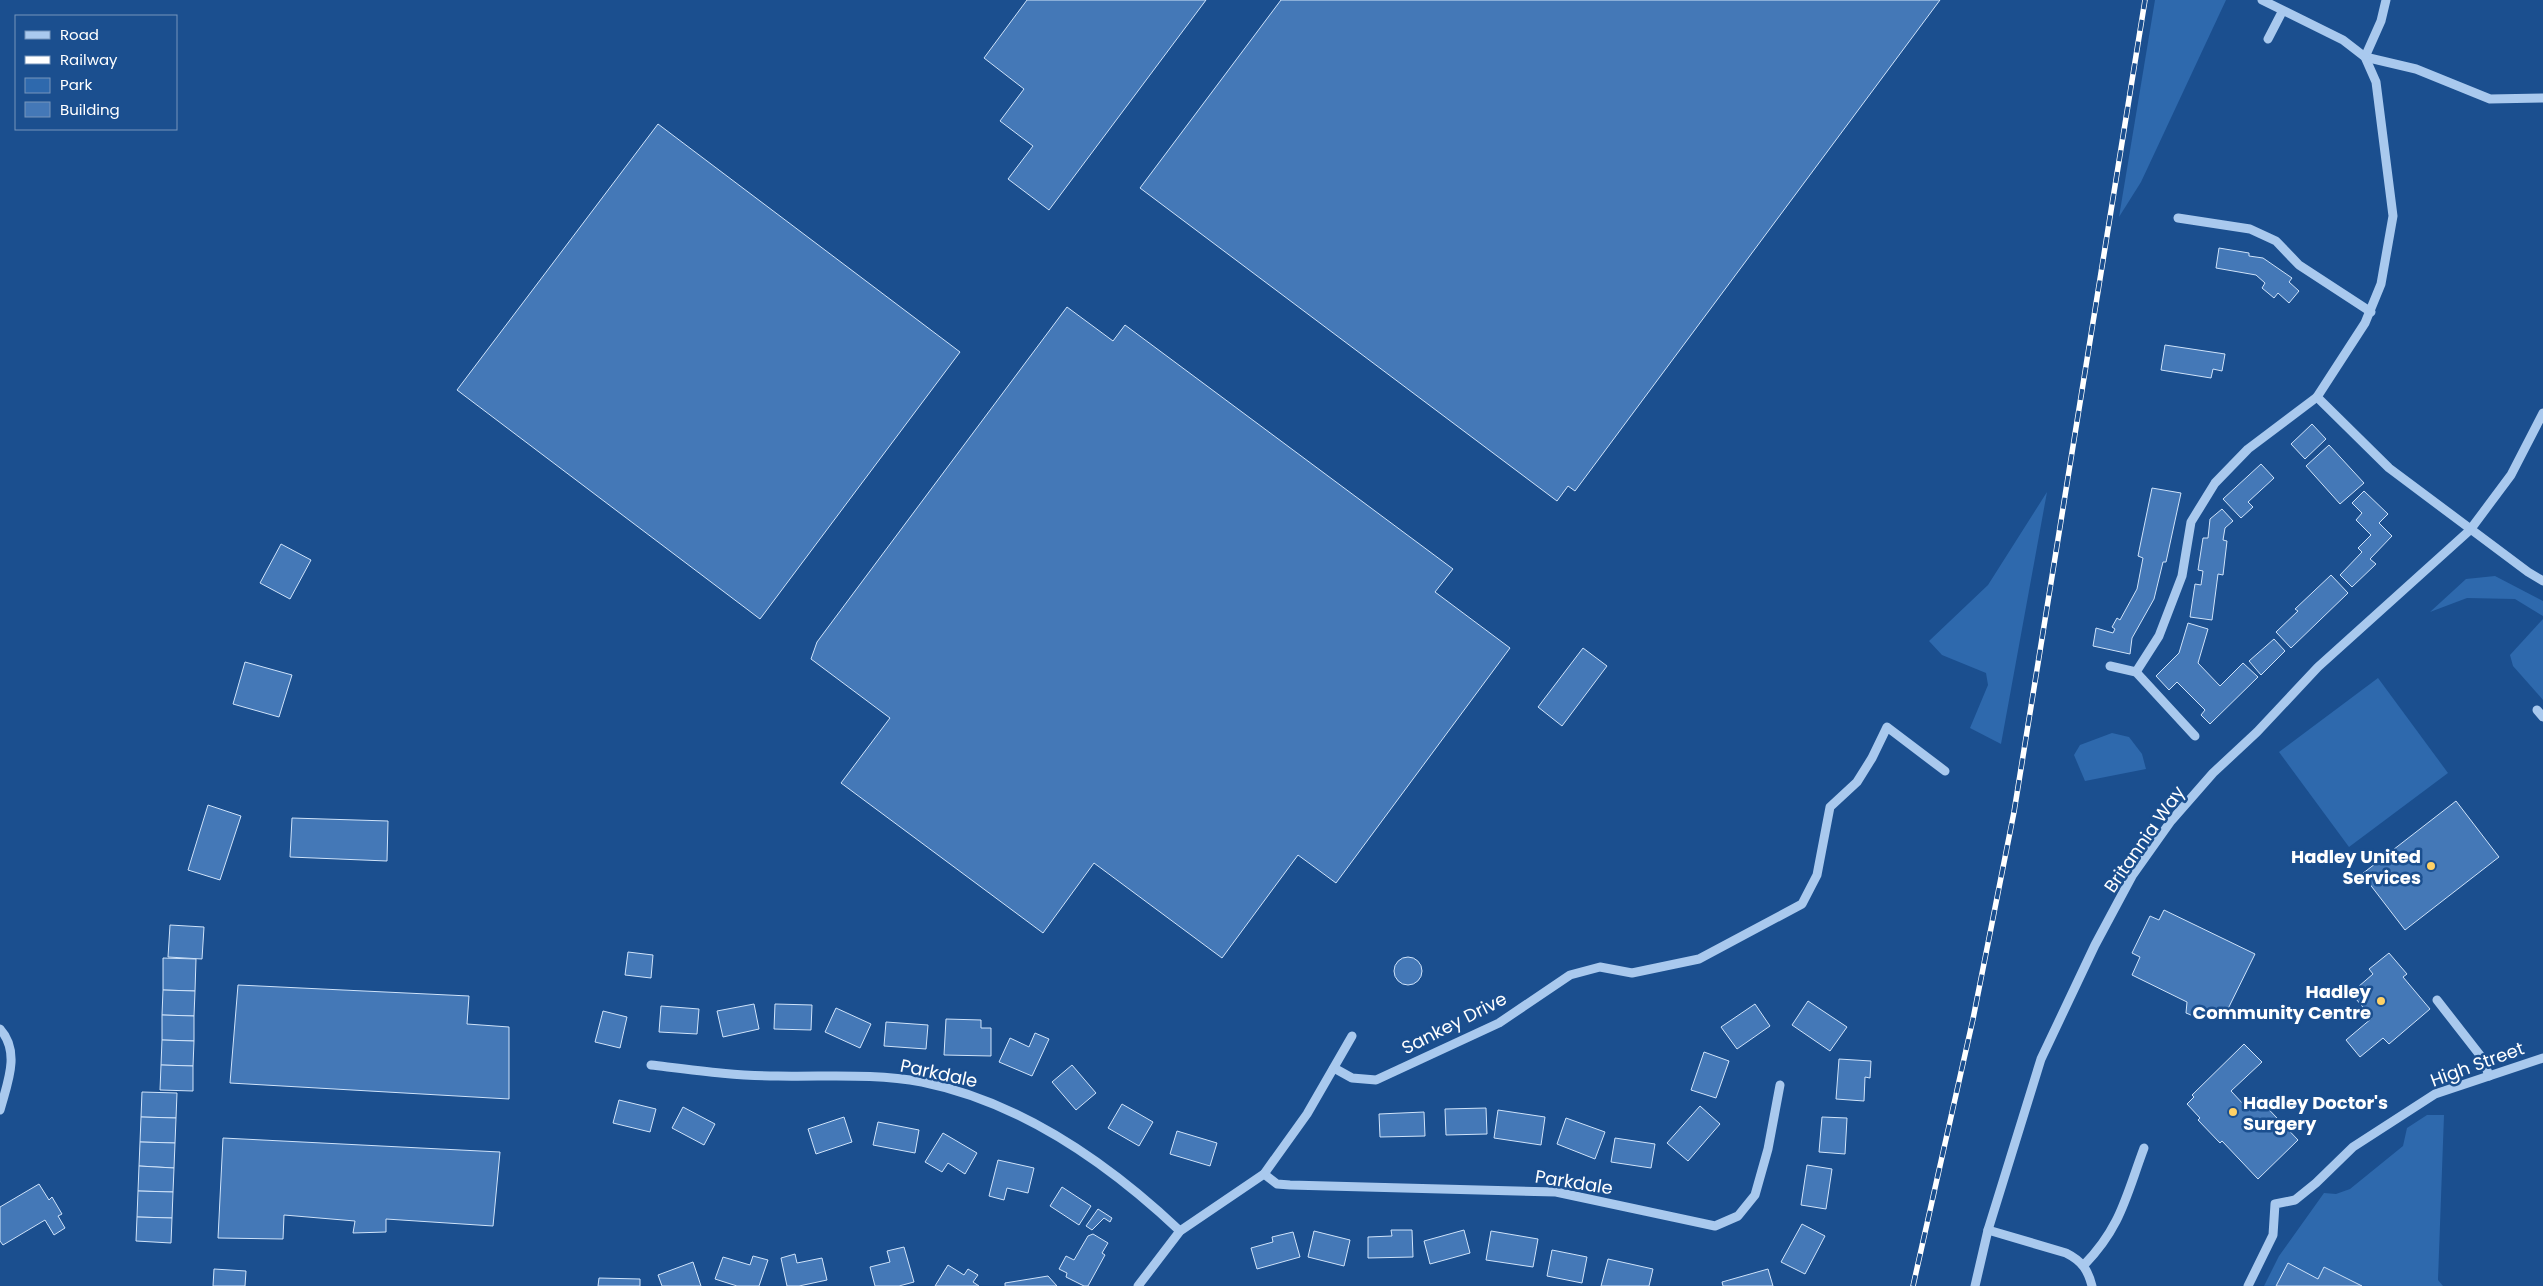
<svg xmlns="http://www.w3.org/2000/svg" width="2543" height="1286" viewBox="0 0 2543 1286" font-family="Poppins,sans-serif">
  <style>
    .green { fill: #2e69ad }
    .building { fill: #4478b7; stroke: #cfe3fa }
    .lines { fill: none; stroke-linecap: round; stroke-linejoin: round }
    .minor { stroke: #a9c9ee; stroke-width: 9 }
    .rail-casing { stroke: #fff; stroke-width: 5.5 }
    .rail { stroke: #1b4f8f; stroke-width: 4; stroke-dasharray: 11; stroke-linecap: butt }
    .poi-dot { fill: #ffd166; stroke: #1b4f8f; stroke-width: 2 }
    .labels { text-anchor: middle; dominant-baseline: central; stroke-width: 5; stroke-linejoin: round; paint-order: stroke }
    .street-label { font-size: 18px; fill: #fff; stroke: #1b4f8f }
    .poi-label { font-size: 18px; font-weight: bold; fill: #fff; stroke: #1b4f8f; text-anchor: end }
  </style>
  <rect width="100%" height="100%" fill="#1b4f8f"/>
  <g class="green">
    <path d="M2155,0H2226L2141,182L2119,217Z"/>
    <path d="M2047,492L2001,744L1970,728L1988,685L1986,673L1942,655L1929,641L1988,585Z"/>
    <path d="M2495,576L2543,601V616L2515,599L2467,598L2430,612L2466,579Z"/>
    <path d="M2543,619V700L2513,666L2510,655Z"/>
    <path d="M2378,678L2448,773L2349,847L2279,752Z"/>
    <path d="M2112,733L2129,737L2142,754L2146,769L2085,781L2074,755L2080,745Z"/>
    <path d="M2427,1115H2444L2438,1280L2443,1286H2362L2324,1267L2318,1279L2288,1264L2276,1286H2264L2279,1256L2324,1193L2336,1194L2350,1189L2403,1146L2407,1128Z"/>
  </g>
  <g class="building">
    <path d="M1027,0H1206L1049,210L1008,179L1033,146L1000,121L1024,89L984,58Z"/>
    <path d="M1281,0H1940L1575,491L1568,486L1557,501L1140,188Z"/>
    <path d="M658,124L960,352L760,619L457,390Z"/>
    <path d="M2219,248L2249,253V256L2263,258L2292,278L2289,282L2299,291L2289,303L2278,293L2274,298L2262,288L2265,283L2256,275L2216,268Z"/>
    <path d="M1067,307L1113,341L1125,325L1453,569L1435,592L1510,648L1336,883L1298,855L1222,958L1094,863L1043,933L841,783L890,718L811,659L817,642Z"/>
    <path d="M2165,345L2225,354L2222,371L2213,369L2211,378L2161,370Z"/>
    <path d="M2312,424L2326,439L2305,459L2291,444Z"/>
    <path d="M2329,445L2364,483L2340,504L2306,466Z"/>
    <path d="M2261,464L2274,478L2248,502L2253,507L2241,518L2223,499Z"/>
    <path d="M2152,488L2181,493L2166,562H2163L2154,599L2132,638L2130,654L2093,646L2096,628L2113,633L2115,629L2112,627L2117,618L2120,620L2137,589L2143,558L2138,556Z"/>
    <path d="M2364,491L2388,514L2379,523L2392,536L2370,559L2376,564L2352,587L2340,575L2362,552L2358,548L2371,535L2356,520L2362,513L2352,503Z"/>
    <path d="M2222,509L2233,521L2225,528L2223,540L2227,541L2223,575L2218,574L2212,620L2190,617L2195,584L2201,585L2203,571L2198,570L2203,538H2208L2210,519Z"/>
    <path d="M281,544L311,560L290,599L260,583Z"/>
    <path d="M2331,575L2348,593L2291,648L2276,632L2298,611L2295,609Z"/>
    <path d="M2188,623L2208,629L2198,663L2220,686L2243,663L2258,677L2210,724L2201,715L2205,710L2177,682L2169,690L2156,676L2179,653Z"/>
    <path d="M2274,639L2285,651L2261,675L2249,661Z"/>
    <path d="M1583,648L1607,666L1562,726L1538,707Z"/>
    <path d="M245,662L292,675L279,717L233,704Z"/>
    <path d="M2456,801L2499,857L2405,930L2362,874Z"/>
    <path d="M208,805L241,816L220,880L188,870Z"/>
    <path d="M292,818L388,821L387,861L290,857Z"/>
    <path d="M2164,910L2255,954L2223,1019L2205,1010L2202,1015L2196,1017L2186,1013L2187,1002L2132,975L2140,957L2132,953L2150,916L2159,920Z"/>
    <path d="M170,925L204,927L202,959L168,957Z"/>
    <path d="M628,952L653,955L651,978L625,975Z"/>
    <path d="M2389,953L2407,974L2403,977L2430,1009L2389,1044L2383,1038L2360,1057L2346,1040L2372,1018L2351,993L2373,974L2369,969Z"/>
    <circle cx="1408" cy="971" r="14"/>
    <path d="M163,958L196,959L195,991L163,990Z"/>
    <path d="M238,985L469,996L467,1024L509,1027V1099L230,1083Z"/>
    <path d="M163,990L195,991L194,1016L162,1015Z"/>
    <path d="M1808,1001L1847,1027L1830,1051L1792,1025Z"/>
    <path d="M754,1004L759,1029L723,1037L717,1011Z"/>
    <path d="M775,1004L812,1005L811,1030L774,1029Z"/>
    <path d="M1755,1004L1770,1026L1737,1049L1721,1027Z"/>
    <path d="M661,1006L699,1009L697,1034L659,1032Z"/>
    <path d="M836,1008L871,1024L860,1048L825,1032Z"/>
    <path d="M603,1011L627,1017L620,1048L595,1042Z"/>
    <path d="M162,1015L194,1016V1041L162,1040Z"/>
    <path d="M946,1019L981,1020V1028H991V1056L944,1055Z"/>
    <path d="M886,1022L928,1025L926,1049L884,1046Z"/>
    <path d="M1035,1033L1049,1039L1032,1076L999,1062L1010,1038L1029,1047Z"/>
    <path d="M162,1040L194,1041L193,1066L161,1065Z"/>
    <path d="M2244,1044L2262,1062L2231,1091L2245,1106L2256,1096L2298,1140L2258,1179L2222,1141L2220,1143L2198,1120L2200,1118L2187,1104L2194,1097L2192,1095Z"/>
    <path d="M1704,1052L1729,1061L1716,1098L1691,1090Z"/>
    <path d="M1839,1059L1871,1061L1870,1078L1865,1077L1864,1101L1836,1099Z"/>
    <path d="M161,1065L193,1066V1091L160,1090Z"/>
    <path d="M1072,1065L1096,1093L1076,1110L1052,1082Z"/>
    <path d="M142,1092L177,1093L176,1118L141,1117Z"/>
    <path d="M619,1100L656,1109L650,1132L613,1123Z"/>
    <path d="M1122,1104L1153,1122L1139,1146L1108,1128Z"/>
    <path d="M1700,1106L1720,1124L1688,1161L1667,1143Z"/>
    <path d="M683,1107L715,1124L704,1145L672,1128Z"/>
    <path d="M1486,1108L1487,1134L1446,1135L1445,1109Z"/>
    <path d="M1498,1110L1545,1117L1541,1145L1494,1138Z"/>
    <path d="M1424,1112L1425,1136L1380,1137L1379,1114Z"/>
    <path d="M141,1117L176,1118L175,1143L140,1142Z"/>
    <path d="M844,1117L852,1142L816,1154L808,1129Z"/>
    <path d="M1822,1117L1847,1118L1845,1154L1819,1152Z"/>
    <path d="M1566,1118L1605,1132L1595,1159L1557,1144Z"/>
    <path d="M878,1122L919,1130L915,1153L873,1145Z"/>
    <path d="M1177,1131L1217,1143L1210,1166L1170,1154Z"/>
    <path d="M943,1133L977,1153L965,1174L948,1163L942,1172L925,1162Z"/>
    <path d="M223,1138L500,1152L493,1226L386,1219V1232L353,1233L355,1221L284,1215L283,1239L218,1238Z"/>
    <path d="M1615,1138L1655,1144L1651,1168L1611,1162Z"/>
    <path d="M140,1142L175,1143L174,1168L139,1166Z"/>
    <path d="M998,1160L1034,1168L1028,1193L1007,1188L1004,1200L989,1196Z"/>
    <path d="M1807,1165L1832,1169L1826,1209L1801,1205Z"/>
    <path d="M139,1166L174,1168L173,1192L138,1191Z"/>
    <path d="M39,1184L49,1200L52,1197L62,1214L58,1216L65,1228L54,1235L45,1220L3,1245L0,1241V1207Z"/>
    <path d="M1062,1187L1091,1206L1079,1225L1050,1206Z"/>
    <path d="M138,1191L173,1192L172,1218L137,1217Z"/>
    <path d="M1098,1209L1112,1218L1110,1222L1104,1218L1092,1230L1086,1226Z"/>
    <path d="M137,1217L172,1218L171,1243L136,1241Z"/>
    <path d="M1802,1224L1825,1236L1805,1274L1781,1262Z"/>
    <path d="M1391,1230H1412L1413,1257L1368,1258V1237L1392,1236Z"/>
    <path d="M1464,1230L1470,1253L1430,1264L1424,1241Z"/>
    <path d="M1314,1231L1350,1240L1344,1266L1308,1257Z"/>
    <path d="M1491,1231L1538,1239L1533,1267L1486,1260Z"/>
    <path d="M1293,1232L1300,1257L1257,1269L1251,1248L1273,1242L1272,1237Z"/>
    <path d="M1093,1234L1108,1243L1102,1253L1105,1255L1088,1286H1084L1066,1277L1067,1273L1059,1269L1066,1256L1074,1260L1088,1236Z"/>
    <path d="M904,1247L914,1282L899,1286H875L870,1267L890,1262L887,1251Z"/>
    <path d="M1552,1250L1587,1257L1582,1283L1547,1276Z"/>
    <path d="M795,1254L797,1263L822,1258L827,1280L799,1286H787L781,1258Z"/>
    <path d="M753,1256L768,1260L759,1286H737L715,1279L723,1257L750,1265Z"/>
    <path d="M1608,1259L1653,1269L1649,1286H1601Z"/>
    <path d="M693,1262L701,1286H662L658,1275Z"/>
    <path d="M2288,1263L2318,1279L2324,1267L2362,1286H2276Z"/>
    <path d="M948,1265L964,1275L968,1269L978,1275L973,1282L979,1286H935Z"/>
    <path d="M214,1269L246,1271L245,1286H213Z"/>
    <path d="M1768,1269L1773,1286H1723L1722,1282Z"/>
    <path d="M1048,1276L1057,1286H1005V1283Z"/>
    <path d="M599,1278L640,1279V1286H598Z"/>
  </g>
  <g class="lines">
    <g class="minor">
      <path d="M2386,0L2381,21L2365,57L2416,69L2490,99L2543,98"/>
      <path d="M2268,39L2282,12"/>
      <path d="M2178,218L2250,229L2276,241L2299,265L2371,312"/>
      <path d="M2317,397L2389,468L2528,572L2543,581"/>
      <path d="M2110,666L2136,672L2195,736"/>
      <path d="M2136,672L2159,636L2182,576L2191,522L2215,483L2248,449L2317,397L2365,323L2381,284L2393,216L2376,82L2365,57L2343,40L2262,0"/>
      <path d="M2537,710L2543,717"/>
      <path d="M2437,1000L2483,1059L2489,1076"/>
      <path d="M0,1029C21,1052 7,1084 0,1110"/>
      <path d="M651,1065C693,1070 736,1076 778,1076C826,1077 874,1073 922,1082C1021,1102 1108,1163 1180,1231"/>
      <path d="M1334,1068L1352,1078L1376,1080L1499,1023L1570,975L1600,967L1632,973L1699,959L1802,904L1817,875L1830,807L1857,782L1872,758L1887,727L1945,771"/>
      <path d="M1264,1174L1277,1184L1290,1185L1556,1192L1715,1226L1738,1216L1755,1195L1768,1149L1780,1085"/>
      <path d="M1988,1230L2066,1253C2082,1261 2088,1270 2092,1286"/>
      <path d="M2084,1265C2121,1227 2126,1196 2144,1148"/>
      <path d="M1138,1286L1180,1231L1264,1174L1307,1114L1352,1036"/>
      <path d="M1975,1286L1988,1230L2041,1059L2095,945L2132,876L2171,821L2213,773L2257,732L2318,667L2470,530L2511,475L2543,413"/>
      <path d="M2248,1286L2273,1235L2275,1204L2295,1200L2316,1183L2353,1147L2435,1094L2543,1058"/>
    </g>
    <defs>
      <path id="rail" d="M1913,1286L1973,1019L2014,812L2145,0"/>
    </defs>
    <use href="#rail" class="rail-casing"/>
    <use href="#rail" class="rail"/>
  </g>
  <g class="poi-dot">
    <circle cx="2431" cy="866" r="5"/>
    <circle cx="2381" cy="1001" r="5"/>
    <circle cx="2233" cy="1112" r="5"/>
  </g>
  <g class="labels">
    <g class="street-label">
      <text transform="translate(2144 839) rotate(-55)">Britannia Way</text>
      <text transform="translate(1454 1023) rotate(-27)">Sankey Drive</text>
      <text transform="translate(2477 1064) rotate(-20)">High Street</text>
      <text transform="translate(939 1073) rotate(12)">Parkdale</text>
      <text transform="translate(1574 1182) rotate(9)">Parkdale</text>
    </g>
    <g class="poi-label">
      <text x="2421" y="856">Hadley United<tspan x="2421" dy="21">Services</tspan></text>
      <text x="2371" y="991">Hadley<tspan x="2371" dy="21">Community Centre</tspan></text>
      <text x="2243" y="1102" text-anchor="start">Hadley Doctor's<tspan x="2243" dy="21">Surgery</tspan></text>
    </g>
  </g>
  <rect x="15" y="15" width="162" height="115" fill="#1b4f8f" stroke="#7695bc"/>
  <rect x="25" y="31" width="25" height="8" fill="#a9c9ee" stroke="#7695bc"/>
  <text x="60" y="40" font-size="15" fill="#ffffff">Road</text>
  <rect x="25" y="56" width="25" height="8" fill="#ffffff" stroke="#7695bc"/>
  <text x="60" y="65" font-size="15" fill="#ffffff">Railway</text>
  <rect x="25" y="78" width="25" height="15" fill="#2e69ad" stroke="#7695bc"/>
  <text x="60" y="90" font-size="15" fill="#ffffff">Park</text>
  <rect x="25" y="102" width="25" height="15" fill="#4478b7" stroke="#7695bc"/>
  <text x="60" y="115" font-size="15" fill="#ffffff">Building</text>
</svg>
